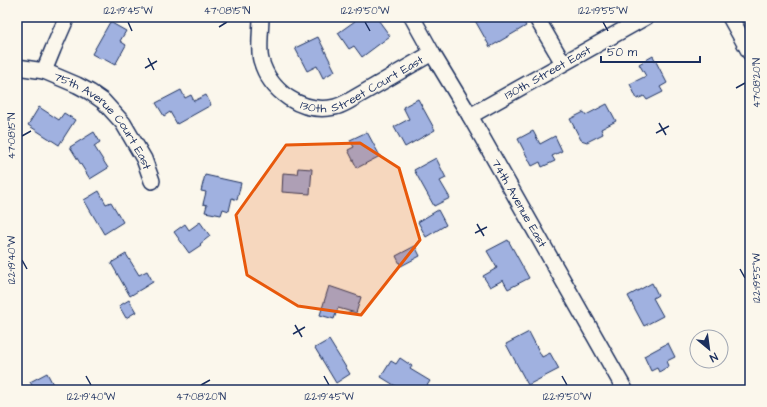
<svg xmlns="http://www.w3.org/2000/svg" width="767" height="407" viewBox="0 0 767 407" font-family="'Architects Daughter',sans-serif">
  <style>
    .building { fill: #a0b1e0; stroke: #1b2f5e }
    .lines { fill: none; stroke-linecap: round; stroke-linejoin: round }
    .street-casing { stroke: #1b2f5e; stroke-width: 18 }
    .street { stroke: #fbf7ec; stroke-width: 15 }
    .marked { fill: #e8590c; fill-opacity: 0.2; stroke: #e8590c; stroke-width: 3; stroke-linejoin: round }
    .ticks { fill: none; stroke: #1b2f5e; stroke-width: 1.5 }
    .labels { text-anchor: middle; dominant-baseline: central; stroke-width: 3; stroke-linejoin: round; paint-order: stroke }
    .street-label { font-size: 12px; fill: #1b2f5e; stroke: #fbf7ec }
    .neatline { fill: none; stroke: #1b2f5e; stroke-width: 1.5 }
    .ticks-label { font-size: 10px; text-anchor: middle; fill: #1b2f5e }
  </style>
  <rect width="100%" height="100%" fill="#fbf7ec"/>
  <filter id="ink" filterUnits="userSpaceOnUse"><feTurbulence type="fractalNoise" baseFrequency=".025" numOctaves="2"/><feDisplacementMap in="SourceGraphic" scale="8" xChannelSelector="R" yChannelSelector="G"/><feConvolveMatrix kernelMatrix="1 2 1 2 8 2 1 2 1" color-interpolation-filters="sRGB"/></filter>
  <g filter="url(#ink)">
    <g class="building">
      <path d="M352,17H376L390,36L362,57L354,46L349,49L338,33L355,21Z"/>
      <path d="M473,17H500L503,22L511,17H521L526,26L490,47Z"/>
      <path d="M110,22L126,31L120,41L126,45L115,65L102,58L101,59L92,54Z"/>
      <path d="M318,37L335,71L323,78L317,66L307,71L295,48Z"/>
      <path d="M653,56L667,83L660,87L663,92L647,100L644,96L637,99L630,84L646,76L639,64Z"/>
      <path d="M181,90L185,98L191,95L194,101L206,95L211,105L177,124L170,112L164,116L156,103Z"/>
      <path d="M418,99L435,130L405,147L394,127L409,119L403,107Z"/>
      <path d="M607,104L616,121L601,129L603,134L587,142L581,140L570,119L584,112L586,115Z"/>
      <path d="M39,107L59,120L64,113L75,120L59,145L28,125Z"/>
      <path d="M533,131L540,144L555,136L562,151L552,156L555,161L542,167L540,162L532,166L518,139Z"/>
      <path d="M94,132L100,142L94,146L108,168L90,179L70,147Z"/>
      <path d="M367,132L380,156L357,168L348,150L354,147L350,140Z"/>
      <path d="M436,158L446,178L440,181L450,198L434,206L414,170Z"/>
      <path d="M298,168L312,169L310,194L282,192L283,173L297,174Z"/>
      <path d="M205,175L241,183L237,200L232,198L229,211L223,209L221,215L205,212L207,205L203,204L206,192L201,191Z"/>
      <path d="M99,191L106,204L111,202L123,222L104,234L84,200Z"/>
      <path d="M438,210L446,225L426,237L418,222Z"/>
      <path d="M200,222L210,236L200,244L201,245L189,253L174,232L185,224L189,230Z"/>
      <path d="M508,240L529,278L508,289L503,280L490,287L483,276L497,268L487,251Z"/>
      <path d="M415,246L420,256L401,266L396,256Z"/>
      <path d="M126,254L139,275L147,271L153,282L130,296L111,263Z"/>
      <path d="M652,283L658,295L653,298L663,316L644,326L628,296Z"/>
      <path d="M329,286L361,297L356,313L338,308L334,319L320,315Z"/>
      <path d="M129,300L136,312L126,318L119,306Z"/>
      <path d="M529,332L542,357L550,353L559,369L528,385L506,344Z"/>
      <path d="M329,340L350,374L336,383L315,348Z"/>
      <path d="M668,343L675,357L667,361L669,366L659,372L657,368L651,371L644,356Z"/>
      <path d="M400,358L412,366L410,369L430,381L424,390H402L381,377L391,361L396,364Z"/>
      <path d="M47,373L56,390H35L30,382Z"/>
    </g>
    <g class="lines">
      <defs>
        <g id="street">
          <path id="s1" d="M261,17C261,29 258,49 261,60C270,92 302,114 335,107C340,106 345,103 349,101L432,53"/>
          <path id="s2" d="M412,17L432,53L470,116L625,390"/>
          <path d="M536,17L563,63"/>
          <path d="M730,17L750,53"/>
          <path d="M17,67L44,71L53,49L67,17"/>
          <path id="s3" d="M44,71L77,85L90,92L103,101L123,123L144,159L152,181"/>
          <path id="s4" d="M470,116L646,17"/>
        </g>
      </defs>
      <use href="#street" class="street-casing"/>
      <use href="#street" class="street"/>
    </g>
  </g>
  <path class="marked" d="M360,143L399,168L420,240L361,315L298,306L247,275L236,215L286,145Z"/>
  <path class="ticks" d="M128,22L132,31M365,22L370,31M603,22L608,31M219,27L227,22M148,58L154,70M145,68L157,61M736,88L745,83M659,123L666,135M656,133L669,126M22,136L31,131M477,224L484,236M475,233L487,227M22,260L27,269M740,269L745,278M295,325L302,337M293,334L305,327M86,376L91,385M324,376L329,385M562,376L567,385M201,385L210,380"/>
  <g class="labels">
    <g class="street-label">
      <text stroke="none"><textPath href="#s4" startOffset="89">130th Street East</textPath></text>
      <text stroke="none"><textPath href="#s1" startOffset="172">130th Street Court East</textPath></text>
      <text stroke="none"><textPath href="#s3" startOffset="80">75th Avenue Court East</textPath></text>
      <text stroke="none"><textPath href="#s2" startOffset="215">74th Avenue East</textPath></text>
    </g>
  </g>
  <rect width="767" height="407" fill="none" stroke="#fbf7ec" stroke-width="44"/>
  <g transform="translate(709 349) rotate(151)"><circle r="19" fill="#fbf7ec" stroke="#a1a7b3"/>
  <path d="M0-3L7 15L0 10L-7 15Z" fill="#1b2f5e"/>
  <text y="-6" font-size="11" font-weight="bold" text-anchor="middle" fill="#1b2f5e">N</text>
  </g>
  <path d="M601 56v6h99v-6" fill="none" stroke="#1b2f5e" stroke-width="2"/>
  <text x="607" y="56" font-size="12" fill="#1b2f5e" stroke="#fbf7ec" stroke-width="3" paint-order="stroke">50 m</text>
  <rect x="22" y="22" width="723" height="363" class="neatline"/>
  <g class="ticks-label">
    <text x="128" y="14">122°19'45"W</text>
    <text x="227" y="14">47°08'15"N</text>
    <text x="365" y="14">122°19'50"W</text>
    <text x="603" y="14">122°19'55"W</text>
    <text transform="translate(756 83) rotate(-90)" y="4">47°08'20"N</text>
    <text transform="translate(11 136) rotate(-90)" y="4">47°08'15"N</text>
    <text transform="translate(11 260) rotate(-90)" y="4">122°19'40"W</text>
    <text transform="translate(756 278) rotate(-90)" y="4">122°19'55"W</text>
    <text x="91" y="400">122°19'40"W</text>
    <text x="201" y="400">47°08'20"N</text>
    <text x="329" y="400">122°19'45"W</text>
    <text x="567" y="400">122°19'50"W</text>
  </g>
</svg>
